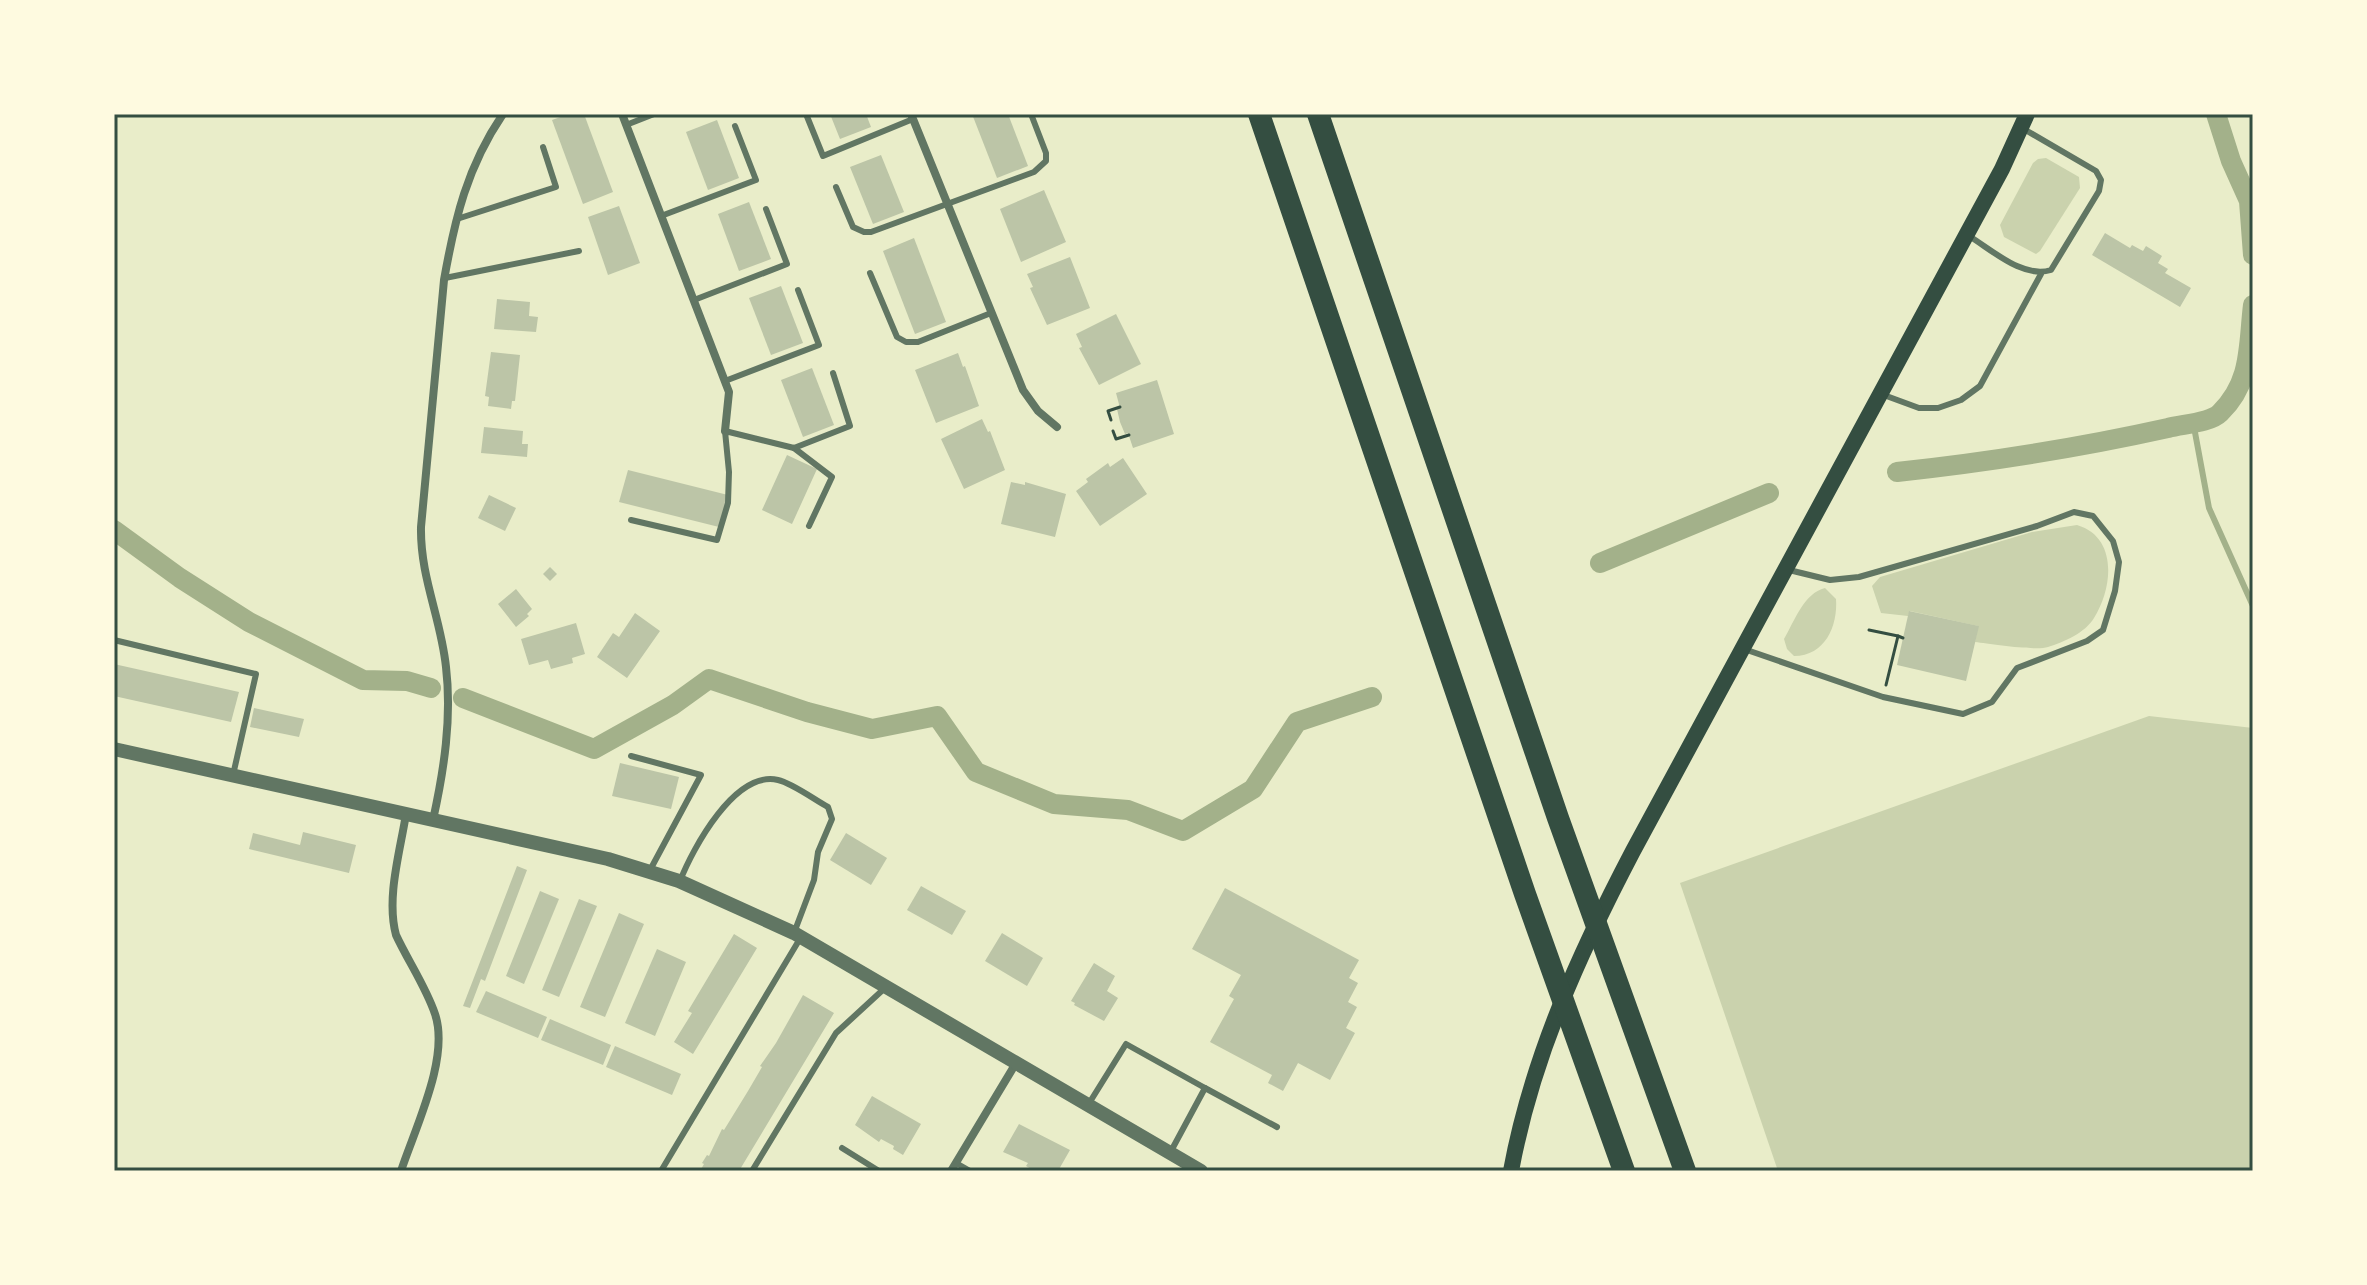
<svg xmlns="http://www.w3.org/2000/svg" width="2367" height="1285" viewBox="0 0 2367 1285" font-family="'Varela Round',sans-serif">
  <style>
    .green { fill: #cad2ad }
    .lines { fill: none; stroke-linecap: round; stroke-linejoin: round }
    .stream { stroke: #a3b18a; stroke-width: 6 }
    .canal { stroke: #a3b18a; stroke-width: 20 }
    .building { fill: #bcc5a7 }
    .path { stroke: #344e41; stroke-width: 3 }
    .service { stroke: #617663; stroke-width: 6 }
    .minor { stroke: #617663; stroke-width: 8 }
    .tertiary { stroke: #617663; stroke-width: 14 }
    .secondary { stroke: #344e41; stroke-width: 16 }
    .motorway { stroke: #344e41; stroke-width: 22 }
    .neatline { fill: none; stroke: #344e41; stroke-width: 3 }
  </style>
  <rect width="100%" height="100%" fill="#e9edc9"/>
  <g class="green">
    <path d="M2046,158L2079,177L2080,188L2040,251L2036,254L2004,237L2000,225L2033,163L2038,159Z"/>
    <path d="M2077,525C2118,537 2113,588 2094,618C2085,633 2064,642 2048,647C2036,651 1991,644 1975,642L1978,626L1910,611L1908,616L1881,613L1872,586L1880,577L2032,532Z"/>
    <path d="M1825,588L1836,599C1838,626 1825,656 1794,656L1787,649L1784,639C1794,622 1804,593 1825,588Z"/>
    <path d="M2149,716L2253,728V1171H1778L1680,883Z"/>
  </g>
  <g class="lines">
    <path class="stream" d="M2194,427L2209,508L2253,606"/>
    <g class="canal">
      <path d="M2216,114L2231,161L2249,201L2253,255"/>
      <path d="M1897,472C1989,462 2078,448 2168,428C2183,424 2210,423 2220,413C2252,382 2248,346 2253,305"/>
      <path d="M114,530L180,578L249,622L363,680L407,681L431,688"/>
      <path d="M1600,563L1769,493"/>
      <path d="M463,698L594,749L673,705L709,679L807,712L872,729L937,716L976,772L1054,804L1128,810L1183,831L1253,789L1297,722L1372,697"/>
    </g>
  </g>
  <g class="building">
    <path d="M569,114H584L613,192L583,204L552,120Z"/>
    <path d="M830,114H866L871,127L840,139Z"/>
    <path d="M972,114H1008L1028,166L997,178Z"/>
    <path d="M717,120L739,178L708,190L686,132Z"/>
    <path d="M881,155L904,212L873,224L850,167Z"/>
    <path d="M1044,190L1066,242L1021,262L1000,209Z"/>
    <path d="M749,202L771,259L739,271L718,214Z"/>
    <path d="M619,206L640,263L608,275L588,217Z"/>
    <path d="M2105,233L2130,248L2132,245L2143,251L2146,246L2162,256L2158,263L2168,269L2165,273L2191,288L2180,307L2092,255Z"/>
    <path d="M914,238L946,322L915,334L883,251Z"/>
    <path d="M1070,257L1090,308L1047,325L1030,288L1033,287L1027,274Z"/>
    <path d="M781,286L803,343L771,355L749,298Z"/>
    <path d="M497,299L530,302L529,316L538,317L536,332L494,329Z"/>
    <path d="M1116,314L1141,364L1099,385L1079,348L1082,347L1076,334Z"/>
    <path d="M491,352L520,355L515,401H512L511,409L488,406L489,397L485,396Z"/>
    <path d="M958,353L963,367L965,366L979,406L936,423L915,370Z"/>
    <path d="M812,368L834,425L803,437L781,380Z"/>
    <path d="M1157,380L1174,434L1133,448L1128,433L1125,434L1120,422L1117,409L1120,408L1116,393Z"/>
    <path d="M982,419L988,432L990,431L1005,470L964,489L941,439Z"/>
    <path d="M484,427L523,431L522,444H528L527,457L481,453Z"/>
    <path d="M787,455L817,469L792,524L762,510Z"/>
    <path d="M1123,458L1147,494L1100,526L1076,491L1088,482L1086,479L1108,463L1110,467Z"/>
    <path d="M628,470L728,495L719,527L619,502Z"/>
    <path d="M1011,482L1025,485V482L1066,494L1055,537L1001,524Z"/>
    <path d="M489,495L516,508L505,531L478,518Z"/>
    <path d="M550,567L557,574L550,581L543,574Z"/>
    <path d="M516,589L532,609L527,614L529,616L516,627L498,604Z"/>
    <path d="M1909,611L1979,626L1966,681L1897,665Z"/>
    <path d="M635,613L660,631L627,678L597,657L613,633L619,637Z"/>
    <path d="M576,623L585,654L572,658L573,663L551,669L548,660L529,665L521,639Z"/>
    <path d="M114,664L239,692L231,722L114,696Z"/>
    <path d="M254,708L304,719L299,737L250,727Z"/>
    <path d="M620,763L679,777L671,809L612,796Z"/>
    <path d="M303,832L356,845L349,873L249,849L253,833L300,845Z"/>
    <path d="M846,833L887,858L871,885L830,860Z"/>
    <path d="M517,866L527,870L485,981L481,979L470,1008L463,1006Z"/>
    <path d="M921,886L966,911L952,935L907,910Z"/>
    <path d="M1225,888L1359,960L1349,978L1358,983L1348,1002L1357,1007L1346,1028L1355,1033L1330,1080L1298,1063L1283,1091L1268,1083L1272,1075L1210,1042L1234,999L1229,996L1241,975L1192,949Z"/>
    <path d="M540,891L559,899L524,984L506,976Z"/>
    <path d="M579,899L597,906L559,997L542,990Z"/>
    <path d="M619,913L644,924L605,1017L580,1007Z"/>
    <path d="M1002,933L1043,958L1027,986L985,961Z"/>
    <path d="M734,934L757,948L693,1054L674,1042L692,1013L688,1011Z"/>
    <path d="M657,949L686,962L655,1036L625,1023Z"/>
    <path d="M1094,963L1115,976L1107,991L1118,998L1104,1021L1074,1005L1075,1003L1071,1001Z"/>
    <path d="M486,991L547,1017L538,1038L476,1012Z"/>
    <path d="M803,995L834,1013L739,1171H700L704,1164L702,1163L707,1155L709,1156L722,1129L724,1130L748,1091L762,1067L760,1066L776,1043Z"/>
    <path d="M550,1019L611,1045L603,1065L541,1040Z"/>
    <path d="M615,1046L681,1074L672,1095L606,1067Z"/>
    <path d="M872,1096L921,1124L903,1155L893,1149L894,1146L881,1139L879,1142L855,1125Z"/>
    <path d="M1019,1124L1070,1150L1058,1171H1035L1026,1166L1028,1163L1003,1152Z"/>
  </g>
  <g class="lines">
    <g class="path">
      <path d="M1111,420L1108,411L1120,407"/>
      <path d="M1113,431L1116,439L1129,435"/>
      <path d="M1869,630L1898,636"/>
      <path d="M1886,685L1898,636L1903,638"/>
    </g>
    <g class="service">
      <path d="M806,114L823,156L913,119"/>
      <path d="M626,125L654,114"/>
      <path d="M836,187L853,227L864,232H871L1034,172L1046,161V153L1031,114"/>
      <path d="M661,216L756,180L735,126"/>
      <path d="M457,219L556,187L543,147"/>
      <path d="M1969,236C1992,250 2023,279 2051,270L2099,191L2101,180L2096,171L2022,128"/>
      <path d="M870,273L897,337L906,342H918L991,313"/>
      <path d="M445,278L579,251"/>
      <path d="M694,300L787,264L766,209"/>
      <path d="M725,381L819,345L798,290"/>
      <path d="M1881,394L1919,408H1938L1961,400L1980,386L2041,274"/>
      <path d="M794,448L832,477L809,526"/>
      <path d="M631,520L717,540L728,503L729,472L725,431L794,448L850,426L833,373"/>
      <path d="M114,640L256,674L233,775"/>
      <path d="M1744,649L1883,697L1963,714L1992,702L2017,668L2087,641L2103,630L2115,591L2119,562L2113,541L2093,516L2074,512L2037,526L1859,577L1830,580L1789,570"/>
      <path d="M631,756L701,775L649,872"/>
      <path d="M680,881C693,848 735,770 778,780C792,783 815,800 828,807L832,819L818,852L814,880L794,933"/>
      <path d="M1205,1088L1277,1127"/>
      <path d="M1088,1105L1126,1044L1205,1088L1170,1153"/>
      <path d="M842,1148L879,1171"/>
      <path d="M956,1163L970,1171"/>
      <path d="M661,1171L801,937"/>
      <path d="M752,1171L836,1033L886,987"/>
    </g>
    <g class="minor">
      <path d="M622,114L729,392L725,431"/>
      <path d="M911,114L1023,390L1038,411L1057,427"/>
      <path d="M433,820C444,770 452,718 446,667C441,618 420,577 421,527L444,280C455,218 467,167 503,114"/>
      <path d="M401,1171C415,1128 450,1058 435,1014C426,987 408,961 396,935C386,898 400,852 406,814"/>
      <path d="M951,1171L1016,1063"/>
    </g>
    <path class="tertiary" d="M114,749L608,859L679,881L794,933L1201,1171"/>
    <path class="secondary" d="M1511,1171C1532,1057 1580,952 1633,851L2002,169L2027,114"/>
    <g class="motorway">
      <path d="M1259,114L1525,894L1624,1171"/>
      <path d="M1318,114L1558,818L1685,1171"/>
    </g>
  </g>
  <rect width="2367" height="1285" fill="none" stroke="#fefae0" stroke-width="232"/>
  <rect x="116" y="116" width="2135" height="1053" class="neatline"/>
</svg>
